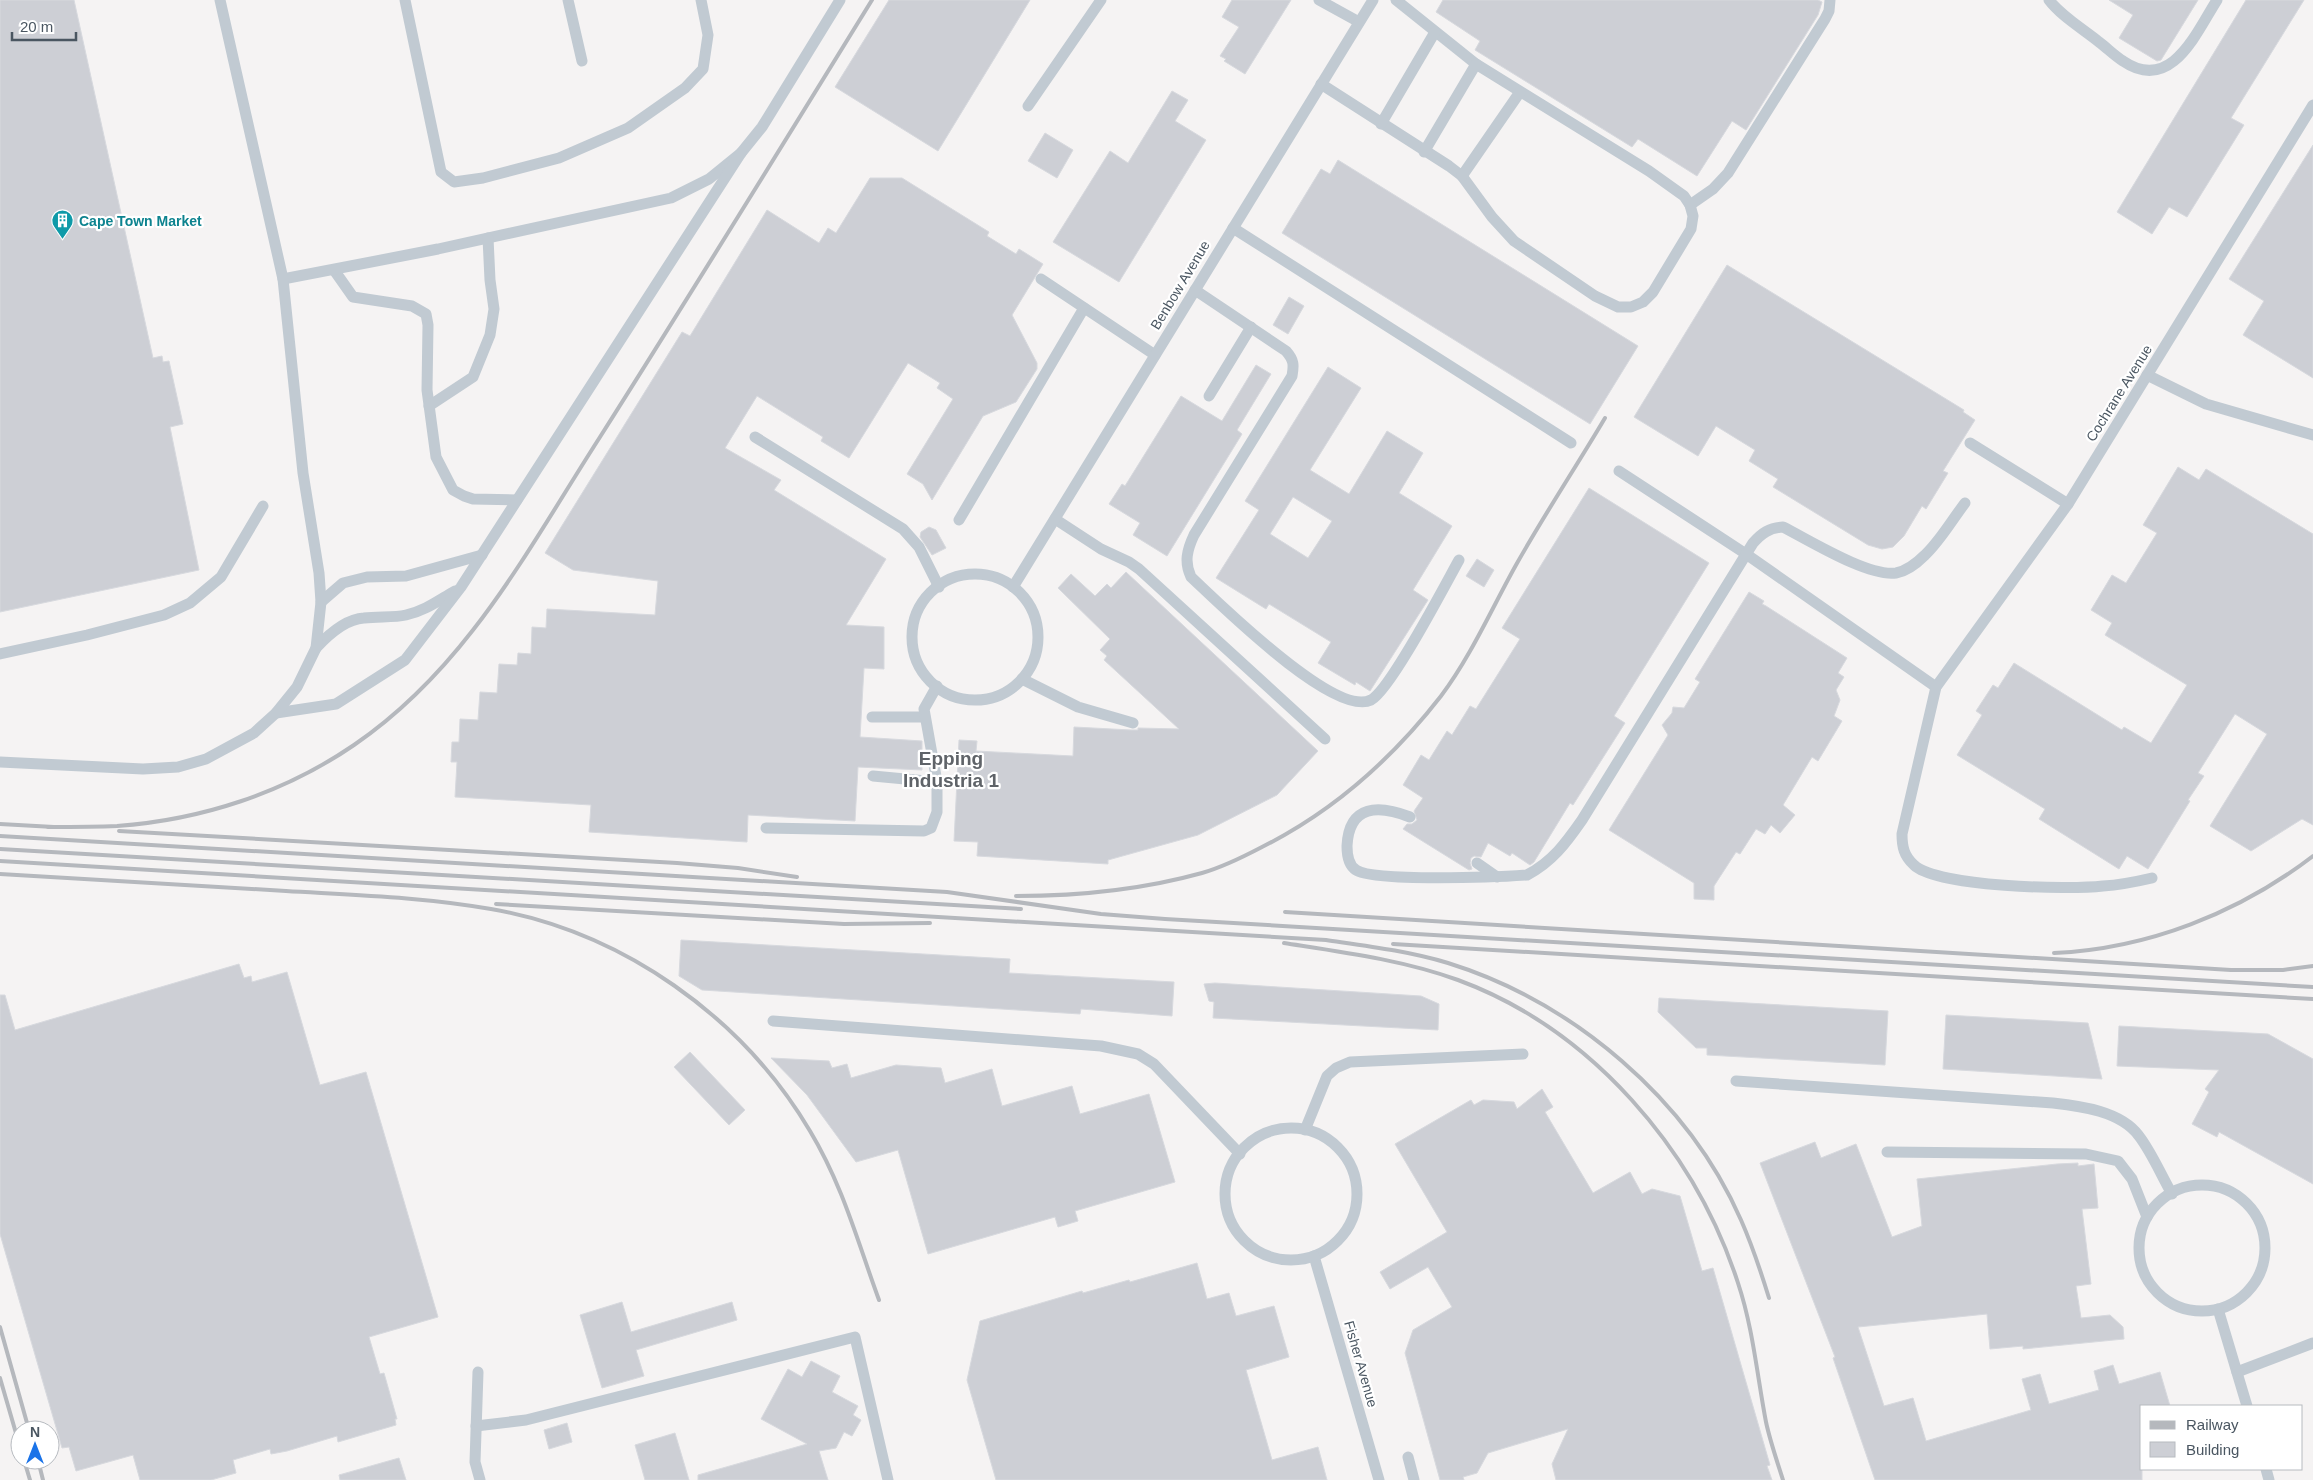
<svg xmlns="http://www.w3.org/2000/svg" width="2313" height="1480" viewBox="0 0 2313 1480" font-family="Helvetica,sans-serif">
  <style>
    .building { fill: #cdcfd5; stroke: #d7d9de; fill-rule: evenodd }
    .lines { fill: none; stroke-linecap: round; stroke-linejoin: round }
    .service { stroke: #c1cad2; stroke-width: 11 }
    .rail { stroke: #b5b8bd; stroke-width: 4 }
    .labels { text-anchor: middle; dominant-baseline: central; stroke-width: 4.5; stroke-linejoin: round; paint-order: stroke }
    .culture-label { font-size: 14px; font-weight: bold; fill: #0d838f; stroke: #fff; text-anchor: start }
    .street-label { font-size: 14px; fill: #4a5661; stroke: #fff }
    .district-label { font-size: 19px; font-weight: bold; fill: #5f6368; stroke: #fff }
  </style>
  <rect width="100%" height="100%" fill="#f5f3f3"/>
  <g class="building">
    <path d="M0,0H74L153,358L162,356L163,362L169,361L183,424L170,427L199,570L0,612Z"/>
    <path d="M889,0H1030L938,151L835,87Z"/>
    <path d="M1232,0H1291L1245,74L1224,61L1226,59L1220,56L1239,27L1222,17Z"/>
    <path d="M1443,0H1818L1822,2L1818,15L1746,130L1732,121L1697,176L1638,139L1632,147L1475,50L1480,41L1436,12Z"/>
    <path d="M2109,0H2198L2161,60L2157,61L2119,38L2133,15Z"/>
    <path d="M2246,0H2304L2231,118L2244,125L2187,217L2169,207L2152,234L2117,212Z"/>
    <path d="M1172,91L1188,100L1175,121L1206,140L1119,282L1053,242L1110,151L1128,163Z"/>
    <path d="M1045,133L1073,150L1057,178L1028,161Z"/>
    <path d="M2313,145V378L2243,335L2264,301L2229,279Z"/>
    <path d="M1338,160L1638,346L1590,424L1282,233L1321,169L1330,174Z"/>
    <path d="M870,178H902L989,232L987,236L1016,254L1019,249L1043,264L1012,315L1037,363V369L1016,402L983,416L932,500L923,484L907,474L953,399L937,388L940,383L908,363L849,458L821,441L823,437L757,396L725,448L781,480L774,490L886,559L846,625L884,627V669L864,668L860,737L922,741V770L858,767L855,821L748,815L747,842L589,832L591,805L455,797L457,762H451L452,742H459L460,719L478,720L480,692L497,693L499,664L517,665L518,653L531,654L532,627L546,628L547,609L655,615L658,581L573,570L545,553L682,332L690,336L767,210L819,243L828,228L836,233Z"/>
    <path d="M1727,265L1964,410L1963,412L1975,420L1943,471L1948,473L1926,509L1922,506L1904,536L1893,547L1882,549L1868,545L1773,487L1778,479L1749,461L1755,450L1716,426L1698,456L1634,417Z"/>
    <path d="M1289,297L1304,306L1288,334L1273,325Z"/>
    <path d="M1256,365L1271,374L1237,430L1242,434L1167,556L1133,535L1140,523L1109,504L1122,484L1125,486L1181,396L1222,421Z"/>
    <path d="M1328,367L1361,388L1310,470L1349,494L1387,431L1423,453L1399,493L1452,526L1413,590L1428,600L1370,691L1356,682L1355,685L1318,663L1331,642L1269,604L1266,609L1216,578L1259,510L1245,501ZM1293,497L1332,521L1308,558L1270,534Z"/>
    <path d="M2178,467L2199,480L2206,469L2313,534V825L2302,819L2251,851L2210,826L2267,734L2235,714L2198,773L2204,776L2188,800L2190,801L2148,869L2127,856L2119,869L2039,819L2045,809L1957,755L1982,715L1976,711L1993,685L1998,688L2014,663L2122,730L2124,727L2151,743L2187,685L2105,635L2112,623L2091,610L2112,575L2126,583L2157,533L2143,525Z"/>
    <path d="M1589,488L1709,563L1614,716L1625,723L1573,805L1570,803L1534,862L1530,865L1512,853L1510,856L1488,843L1481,857L1474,856L1471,858L1470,863L1472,869L1469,870L1403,829L1407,824H1412L1417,820L1414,811L1423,798L1403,785L1421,755L1429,760L1447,731L1452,735L1470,706L1476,709L1520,639L1502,628Z"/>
    <path d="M929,527L936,530L946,548L932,555L920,537L921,532Z"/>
    <path d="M1477,559L1494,570L1484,587L1466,576Z"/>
    <path d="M1126,572L1318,751L1277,795L1198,835L1108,860V864L977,856L978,842L954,841L959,740L977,741L976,751L1073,756L1074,727L1131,730H1138V728L1179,729L1104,660L1107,656L1100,650L1110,639L1058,588L1071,574L1095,596L1107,584L1111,588Z"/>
    <path d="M1749,592L1764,601L1762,604L1766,606L1847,658L1838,673L1844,677L1836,690L1840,700L1834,716L1842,721L1818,761L1812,757L1783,805L1795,815L1780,833L1771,825L1765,834L1756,829L1740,854L1736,852L1714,886V900L1694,899V883L1609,830L1668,735L1662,725L1672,713L1673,707L1684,708L1700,682L1695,679Z"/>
    <path d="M681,940L1010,959L1009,973L1174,982L1172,1016L1081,1009L1080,1014L702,990L679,976Z"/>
    <path d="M239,964L244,978L251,976L252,982L287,972L320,1085L366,1072L438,1317L369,1337L380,1374L384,1373L397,1419H395L396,1425L338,1442L337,1436L287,1451L271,1454L270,1449L233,1460L236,1473L211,1480H140L133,1455L76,1471L69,1447L62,1448L0,1234V995H5L15,1030Z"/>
    <path d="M1215,983L1421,996L1439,1004L1438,1030L1213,1018L1214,1002L1209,1001L1204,984Z"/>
    <path d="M1659,998L1888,1011L1885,1065L1707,1055V1048H1696L1658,1012Z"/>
    <path d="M1946,1015L2088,1023L2102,1079L1943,1069Z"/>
    <path d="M2119,1026L2268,1034L2313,1059V1184L2219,1132L2217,1137L2192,1124L2209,1092L2205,1089L2219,1070L2117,1066Z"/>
    <path d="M690,1052L745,1110L729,1125L674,1067Z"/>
    <path d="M771,1058L829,1061L832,1068L847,1064L851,1078L896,1065L941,1068L945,1083L992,1069L1002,1106L1072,1086L1080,1114L1149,1094L1175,1182L1075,1211L1078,1221L1058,1227L1055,1217L928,1254L898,1150L856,1162L807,1095Z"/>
    <path d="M1542,1089L1553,1107L1545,1112L1593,1193L1630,1172L1642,1194L1652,1189L1680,1196L1702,1271L1713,1268L1770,1465L1767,1466L1772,1480H1556L1552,1464L1568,1429L1488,1453L1477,1473L1463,1477L1464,1480H1440L1405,1353L1413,1330L1452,1307L1428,1267L1390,1289L1380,1272L1447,1232L1395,1144L1471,1100L1474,1105L1483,1100L1514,1102L1517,1109Z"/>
    <path d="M1815,1142L1821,1158L1856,1144L1892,1237L1922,1226L1917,1179L2057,1164L2078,1163V1166L2094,1164L2098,1208L2082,1209L2091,1284L2076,1286L2081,1318L2110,1315L2123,1327L2124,1339L2023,1349V1346L1990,1349L1987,1314L1858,1327L1884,1406L1913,1398L1926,1441L2031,1410L2022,1379L2040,1374L2049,1404L2099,1390L2094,1371L2113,1365L2119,1384L2160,1372L2170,1406H2142V1480H1875L1833,1358L1835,1357L1760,1163Z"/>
    <path d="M1197,1263L1207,1299L1229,1293L1236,1316L1274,1306L1289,1357L1246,1370L1272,1460L1318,1447L1327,1480H996L967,1380L980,1321L1082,1291L1083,1293L1129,1280L1130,1282Z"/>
    <path d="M622,1302L631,1332L732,1302L737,1320L636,1350L644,1376L602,1388L580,1315Z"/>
    <path d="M811,1361L840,1376L832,1392L858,1406L853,1415L861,1420L852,1436L844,1432L836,1448L819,1451L828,1480H698V1475L807,1444L761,1419L788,1369L802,1377Z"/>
    <path d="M567,1423L572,1442L549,1449L544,1430Z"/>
    <path d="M675,1433L689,1480H645L635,1445Z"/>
    <path d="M399,1458L406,1480H340L339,1475Z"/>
  </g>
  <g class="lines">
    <g class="service">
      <path d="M405,0L441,172L454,182L483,178L559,158L628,128L685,88L703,69L708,35L701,0"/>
      <path d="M568,0L582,61"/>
      <path d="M1319,0L1359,22"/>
      <path d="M2049,0C2061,16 2083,29 2099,42C2107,48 2115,56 2123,61C2171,94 2196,33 2217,0"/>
      <path d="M1321,84L1449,166L1462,176L1492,217L1514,241L1595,296L1618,307H1631L1643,302L1653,292L1691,229L1693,216L1690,205L1684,196L1649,171L1476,64L1396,0"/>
      <path d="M1028,106L1101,0"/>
      <path d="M1381,124L1435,32"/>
      <path d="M1424,152L1476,64"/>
      <path d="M1462,176L1520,92"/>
      <path d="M1690,205L1713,189L1728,173L1825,19L1829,11L1830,0"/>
      <path d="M1233,228L1571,443"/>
      <path d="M334,270L353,297L412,306L426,314L428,325L427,390L436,457L453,490L464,496L473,499L517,500"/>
      <path d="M283,279L438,249L671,198L709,179L741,153L762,127L840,0"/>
      <path d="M1041,279L1155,355"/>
      <path d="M1195,290L1286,351C1294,360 1294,365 1292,376L1194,535C1187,550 1184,562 1191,577C1218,602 1334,718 1371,700C1391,689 1445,585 1459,560"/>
      <path d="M2147,375L2206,404L2313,435"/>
      <path d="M1209,396L1251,327"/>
      <path d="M429,406L473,377L490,335L494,309L490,280L488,238"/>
      <path d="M755,437L903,529L919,547L939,587"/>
      <path d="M1970,443L2068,504"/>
      <path d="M1619,471L1746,554L1936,687"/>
      <path d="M1055,519L1101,549L1129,562L1139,569L1325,739"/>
      <path d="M959,520L1084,308"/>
      <circle cx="975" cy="637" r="63"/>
      <path d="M1013,587L1373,0"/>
      <path d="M321,602L343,583L367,577L406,576L482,555"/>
      <path d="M316,648C328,635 345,619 364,618C378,616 393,618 406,615C425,611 439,600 455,591"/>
      <path d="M0,654L87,635L164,615L190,603L221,577L263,506"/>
      <path d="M1022,679L1078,707L1133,723"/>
      <path d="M276,713L336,704L405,660L461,587L741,153"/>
      <path d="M872,717H924"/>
      <path d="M0,762L143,769L178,767L206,759L254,733L276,713L297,687L316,648L321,602L319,573L303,473L283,279L220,0"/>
      <path d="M873,776L937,782"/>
      <path d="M1410,817C1379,805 1349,804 1347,846C1347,855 1348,865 1356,870C1373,882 1500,877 1527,875C1552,862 1566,843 1582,820L1753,543C1762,533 1769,528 1783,527C1809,540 1868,577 1896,573C1907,571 1917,563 1925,555C1940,541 1952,520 1965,503"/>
      <path d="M766,828L924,831L931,828L937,812V782L924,709L937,686"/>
      <path d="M1477,863L1497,877"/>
      <path d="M2152,878C2135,882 2119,885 2103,886C2069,890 1937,887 1914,865C1904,856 1902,847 1902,834L1936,687L2068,504L2313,105"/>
      <path d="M773,1021L1101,1046L1138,1054L1154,1064L1240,1154"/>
      <path d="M1736,1081L2053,1103C2080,1106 2121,1111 2139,1136C2152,1153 2161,1175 2172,1194"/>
      <circle cx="1291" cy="1194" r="66"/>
      <path d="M1305,1130L1327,1076L1336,1068L1350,1062L1523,1054"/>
      <path d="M1887,1152L2086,1154L2118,1161L2132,1179L2147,1217"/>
      <circle cx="2202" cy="1248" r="63"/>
      <path d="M1314,1256L1379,1480"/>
      <path d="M2218,1309L2247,1406"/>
      <path d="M478,1372L475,1462L480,1480"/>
      <path d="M2237,1372L2313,1343"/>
      <path d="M476,1426L526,1420L855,1337L888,1480"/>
      <path d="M1408,1457L1414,1480"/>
      <path d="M2266,1469L2269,1480"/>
    </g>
    <g class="rail">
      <path d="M0,824L54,827"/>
      <path d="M48,827C71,827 94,827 117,826C201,820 284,793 354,745C467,668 528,549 600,437C692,292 782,146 872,0"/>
      <path d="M119,831L677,863L738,868L797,877"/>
      <path d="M0,836L947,892L1101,914L1165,919L2313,987"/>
      <path d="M0,849L1021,909"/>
      <path d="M0,861L1326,940C1367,946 1408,951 1448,963C1573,1002 1688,1099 1741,1220C1752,1245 1761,1272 1769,1298"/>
      <path d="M0,874C95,880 191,885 286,891C354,895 424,897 491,909C622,932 742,1016 810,1131C843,1186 857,1240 879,1300"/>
      <path d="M1016,896C1080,896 1141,890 1202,873C1223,867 1243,857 1262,847C1334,811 1392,759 1441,696C1471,656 1492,608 1516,565C1544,515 1576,467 1605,418"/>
      <path d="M496,904L844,924L930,923"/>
      <path d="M1285,912L2231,970H2283L2313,966"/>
      <path d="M1284,943C1342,952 1403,960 1458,980C1591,1029 1695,1150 1738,1283C1753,1328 1757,1375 1766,1422C1770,1441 1777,1461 1783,1480"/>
      <path d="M1393,944L2313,999"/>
      <path d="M2054,953C2147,949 2239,913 2313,856"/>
      <path d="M0,1327L29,1430"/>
      <path d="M0,1378L20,1447"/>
      <path d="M24,1460L30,1480"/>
      <path d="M38,1460L43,1480"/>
    </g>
  </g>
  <defs>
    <symbol id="building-pin" viewBox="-11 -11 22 30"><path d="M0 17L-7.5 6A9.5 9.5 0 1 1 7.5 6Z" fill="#0f9aa8" stroke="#fff"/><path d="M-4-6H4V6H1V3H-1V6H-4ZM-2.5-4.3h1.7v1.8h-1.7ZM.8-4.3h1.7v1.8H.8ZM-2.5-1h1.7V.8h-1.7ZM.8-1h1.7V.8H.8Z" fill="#fff"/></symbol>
  </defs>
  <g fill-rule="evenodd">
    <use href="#building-pin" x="50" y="208" width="25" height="34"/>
  </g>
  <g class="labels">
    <g class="culture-label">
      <text x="79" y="221">Cape Town Market</text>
    </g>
    <g class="street-label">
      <text transform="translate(1180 285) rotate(-59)">Benbow Avenue</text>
      <text transform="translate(2119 393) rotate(-58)">Cochrane Avenue</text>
      <text transform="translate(1361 1364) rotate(74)">Fisher Avenue</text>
    </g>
    <g class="district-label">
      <text x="951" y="758">Epping<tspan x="951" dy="22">Industria 1</tspan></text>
    </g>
  </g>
  <rect x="2140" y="1405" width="162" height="65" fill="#ffffff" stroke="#b7bbc0"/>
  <rect x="2150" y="1421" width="25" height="8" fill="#b5b8bd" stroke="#b7bbc0"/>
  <text x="2186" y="1430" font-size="15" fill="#4a5661">Railway</text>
  <rect x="2150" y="1442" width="25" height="15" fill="#cdcfd5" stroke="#b7bbc0"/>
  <text x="2186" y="1455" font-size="15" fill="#4a5661">Building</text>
  <g transform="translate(35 1445)"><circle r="24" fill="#ffffff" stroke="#b7bbc0"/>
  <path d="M0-4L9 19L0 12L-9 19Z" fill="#1a73e8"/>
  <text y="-8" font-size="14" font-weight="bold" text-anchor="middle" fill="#4a5661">N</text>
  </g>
  <path d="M12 32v8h64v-8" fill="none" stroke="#4a5661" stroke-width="2.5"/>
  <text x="20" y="32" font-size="15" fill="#4a5661" stroke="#ffffff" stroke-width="4" paint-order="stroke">20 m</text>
</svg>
